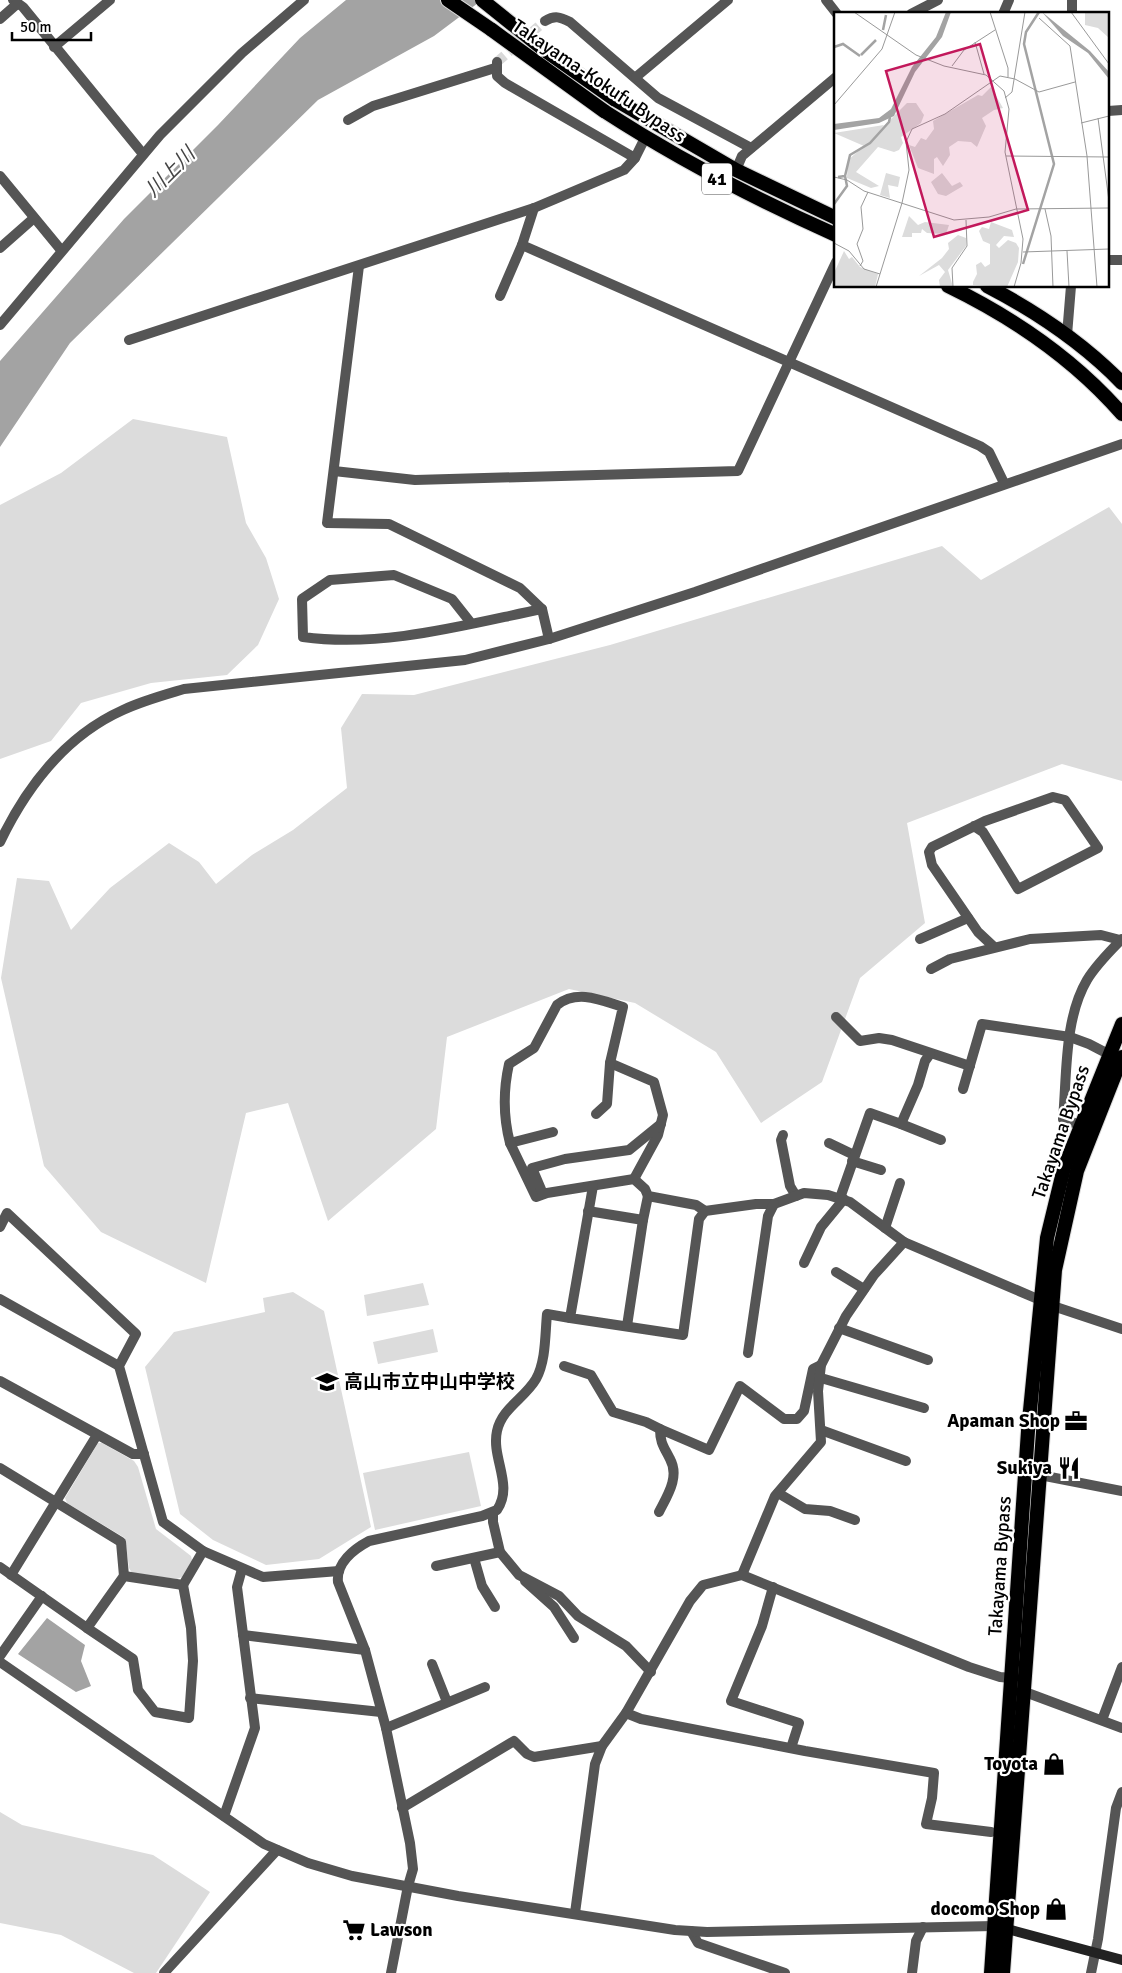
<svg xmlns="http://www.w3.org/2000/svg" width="1122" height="1973" viewBox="0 0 1122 1973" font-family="Signika,'Noto Sans JP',sans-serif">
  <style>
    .green { fill: #dcdcdc }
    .water { fill: #a3a3a3 }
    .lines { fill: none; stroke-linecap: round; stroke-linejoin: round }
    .minor-tunnel { stroke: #d9d9d9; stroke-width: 10; stroke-dasharray: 10 5; stroke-linecap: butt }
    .trunk-casing { stroke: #dbdbdb; stroke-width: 16 }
    .minor { stroke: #555; stroke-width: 10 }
    .tertiary { stroke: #555; stroke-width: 10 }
    .secondary { stroke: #222; stroke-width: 10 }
    .trunk { stroke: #000; stroke-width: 14 }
    .trunk-bridge-casing { stroke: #dbdbdb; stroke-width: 16; stroke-linecap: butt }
    .trunk-bridge { stroke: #000; stroke-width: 14 }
    .labels { text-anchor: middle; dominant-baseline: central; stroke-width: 4.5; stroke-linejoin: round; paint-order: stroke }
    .shield { fill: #fff; stroke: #4c4c4c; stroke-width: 1 }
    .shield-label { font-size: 18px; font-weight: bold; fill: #000 }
    .street-label { font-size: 19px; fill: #000; stroke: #fff }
    .poi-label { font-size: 19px; font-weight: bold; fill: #000; stroke: #fff; text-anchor: end }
    .water-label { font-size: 20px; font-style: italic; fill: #444; stroke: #fff }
    .inset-river { fill: none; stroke: #a3a3a3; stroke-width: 2.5 }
    .inset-road { fill: none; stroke: #999; stroke-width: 1 }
    .view { fill: #c2185b; fill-opacity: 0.15; stroke: #c2185b; stroke-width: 2.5 }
    .inset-edge { fill: none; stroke: #000; stroke-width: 2.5 }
  </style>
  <rect width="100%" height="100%" fill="#fff"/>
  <g class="green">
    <path d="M133,419L227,437L246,523L266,558L279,599L258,645L227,675L151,683L81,703L51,741L0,759V505L61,473Z"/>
    <path d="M1109,507L1122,524V781L1062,764L907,823L925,923L860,978L822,1082L761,1123L716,1052L635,1003L569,989L447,1037L436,1129L328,1221L288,1103L246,1113L206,1283L101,1232L44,1166L1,978L17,878L49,881L71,930L110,888L169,843L199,862L216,884L252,855L293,830L347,788L341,728L362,694L414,695L610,645L942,546L981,580Z"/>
    <path d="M423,1283L429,1305L367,1316L364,1295Z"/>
    <path d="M293,1292L324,1311L371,1527L319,1559L266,1565L213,1540L180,1514L145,1367L174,1332L265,1312L263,1298Z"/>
    <path d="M433,1329L438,1352L378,1364L373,1342Z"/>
    <path d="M98,1443H102L134,1461L138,1467L156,1529L191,1556L192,1560L182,1577L177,1579L132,1573L129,1568L125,1538L67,1503L65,1498Z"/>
    <path d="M469,1452L481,1506L375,1530L363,1473Z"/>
    <path d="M0,1812L22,1825L153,1855L210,1892L156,1973H134L61,1935L0,1923Z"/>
  </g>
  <g class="water">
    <path d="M346,0H482L434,36L318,100L70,343L0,447V361L124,219L218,125L300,38Z"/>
    <path d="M47,1618L85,1645L81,1661L91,1686L76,1692L18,1654Z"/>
  </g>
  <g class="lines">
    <path class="minor-tunnel" d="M497,62L545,21"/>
    <defs>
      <g id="trunk">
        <path d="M448,0L492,30"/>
        <path d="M614,99L736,170L836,218"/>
        <path d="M604,111C678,159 755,199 836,235"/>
        <path d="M948,286C1014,318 1074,359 1122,414"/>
        <path d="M987,286C1037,312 1083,343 1122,383"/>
        <path d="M991,1973L1028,1431L1047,1238L1064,1168L1122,1024"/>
        <path d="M1003,1973L1055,1270L1077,1171L1122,1057"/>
      </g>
    </defs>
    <use href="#trunk" class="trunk-casing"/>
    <g class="minor">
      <path d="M13,0L23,7L143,154"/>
      <path d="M826,0L837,14"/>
      <path d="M1003,14L1009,0"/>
      <path d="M0,19L17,4"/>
      <path d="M545,21C555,15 560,17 570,22L658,98L751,148"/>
      <path d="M54,47L110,0"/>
      <path d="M497,62V76L505,83L635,158"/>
      <path d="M636,77L728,0"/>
      <path d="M1108,111L1122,110"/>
      <path d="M348,120L373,106L495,68"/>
      <path d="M0,176L61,250"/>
      <path d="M522,245L980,446L989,452L1004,483"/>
      <path d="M0,248L34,218"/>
      <path d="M1108,260H1122"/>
      <path d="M359,266L327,523L389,524L520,588L542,609L549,639"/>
      <path d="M500,296L522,245L534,208"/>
      <path d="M0,325L160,135L242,53L304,0"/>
      <path d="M129,340L534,208L624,170L635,158L645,138"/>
      <path d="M334,471L415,480L738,471L836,262"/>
      <path d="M471,623L452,599L394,575L330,580L302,599L303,637C383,648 464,625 542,609"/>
      <path d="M974,826L983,832L1018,889L1098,848L1065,800L1053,797L985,821L932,847L929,852L932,865L978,932L994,947"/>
      <path d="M920,939L968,918"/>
      <path d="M931,969L950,959L1030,939L1101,935L1120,940"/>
      <path d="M836,1017L860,1041L879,1038L892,1040L970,1066"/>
      <path d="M610,1063L654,1082L663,1115L658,1135L634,1179"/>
      <path d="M963,1089L982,1024L1070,1037L1089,1044L1114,1057"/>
      <path d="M901,1124L941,1140"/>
      <path d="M1080,1125L1063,1119C1067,1075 1064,1019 1087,980C1096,965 1110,951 1122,939"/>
      <path d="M553,1132L510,1143C503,1116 503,1091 509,1064L534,1048L557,1005C577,989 601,1000 623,1007L610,1063L607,1104L596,1114"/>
      <path d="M783,1135L781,1140L790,1186L796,1196"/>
      <path d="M510,1143L536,1197L547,1193L634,1179L645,1189L648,1196L696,1205L705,1211"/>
      <path d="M829,1143L854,1155"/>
      <path d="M852,1161L881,1170"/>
      <path d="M593,1186L570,1318L683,1335L699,1219L705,1211L756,1204H774L804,1193L828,1195L850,1202L904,1242L1040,1300"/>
      <path d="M543,1194L532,1168L565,1159L629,1150L661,1124"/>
      <path d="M840,1198L870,1113L901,1124L918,1085L925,1061L930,1054"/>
      <path d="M588,1211L643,1220L648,1196"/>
      <path d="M0,1227L7,1213L136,1334L119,1366L163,1522L203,1551L263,1577L339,1571"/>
      <path d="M885,1228L900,1183"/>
      <path d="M804,1263L821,1227L844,1199"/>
      <path d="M836,1272L864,1289"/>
      <path d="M0,1299L119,1366"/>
      <path d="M627,1326L643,1220"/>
      <path d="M839,1328L928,1360"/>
      <path d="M748,1353L768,1216L774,1204"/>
      <path d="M564,1366L591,1375L613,1412L646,1422L660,1429"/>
      <path d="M821,1378L924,1408"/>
      <path d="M0,1381L133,1454H144"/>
      <path d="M821,1430L906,1461"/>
      <path d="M0,1468L121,1542L124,1576"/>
      <path d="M1040,1475L1122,1491"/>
      <path d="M778,1493L805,1509L830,1511L855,1520"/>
      <path d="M659,1512C667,1496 680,1477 670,1459C664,1447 660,1443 660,1429L709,1450L740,1386L784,1419H797L804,1411L813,1369L821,1365"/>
      <path d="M493,1513V1522L500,1552L519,1575L559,1596L578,1616L626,1646L651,1672"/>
      <path d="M474,1558L482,1586L495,1607"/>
      <path d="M436,1566L500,1552"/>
      <path d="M0,1567L87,1628L124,1576L183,1585L203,1551"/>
      <path d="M11,1575L97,1435"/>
      <path d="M742,1575L775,1496L821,1442L818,1391L821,1365L846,1316L874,1275L904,1242"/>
      <path d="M525,1581L554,1607L574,1638"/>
      <path d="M773,1587L762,1626L731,1701L799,1723L791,1748"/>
      <path d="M87,1628L133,1659L138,1690L155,1712L189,1718L193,1661L191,1628L183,1585"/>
      <path d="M243,1635L365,1650"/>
      <path d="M0,1656L42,1596"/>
      <path d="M432,1664L447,1702"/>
      <path d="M1025,1692L1122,1728"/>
      <path d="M250,1698L381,1712"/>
      <path d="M626,1713L641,1719L805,1751L934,1773L932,1798L926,1824L991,1832"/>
      <path d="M1102,1720L1122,1667"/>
      <path d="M386,1728L485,1687"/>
      <path d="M402,1808L514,1741L527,1754L534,1757L602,1746"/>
      <path d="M224,1816L255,1728L237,1587L242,1569"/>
      <path d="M408,1886L413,1869L410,1843L386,1728L365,1650L338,1582C336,1563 354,1549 369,1541L482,1516L497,1510C514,1485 491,1458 497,1431C502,1408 525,1398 536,1379C546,1361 545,1335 547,1314L570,1318"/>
      <path d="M575,1913L595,1764L602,1746L626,1713L690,1601L703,1585L742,1575L969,1667L1000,1677L1011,1678"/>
      <path d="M691,1931L698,1943L785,1973"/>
      <path d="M164,1973L277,1850"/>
      <path d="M912,1973L916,1941L923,1927"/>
      <path d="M1091,1973L1098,1939L1116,1808L1122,1792"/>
    </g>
    <g class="tertiary">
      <path d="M1072,0V14"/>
      <path d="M911,14L938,0"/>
      <path d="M736,170L742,156L836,77"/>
      <path d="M1067,335L1071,286"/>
      <path d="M0,842C27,786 65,736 123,710C142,701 164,695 184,689L465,660L549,639L695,592L1122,444"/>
      <path d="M1047,1304L1122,1329"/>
      <path d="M0,1662L264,1844L308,1863L352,1876L458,1896L675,1930L707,1932L994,1926"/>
      <path d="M391,1973L408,1886"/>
    </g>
    <path class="secondary" d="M1000,1927L1122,1960"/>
    <use href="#trunk" class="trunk"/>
    <defs>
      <g id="trunk-bridge">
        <path d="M482,0L543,49L614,99"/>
        <path d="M492,30L604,111"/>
      </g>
    </defs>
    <use href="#trunk-bridge" class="trunk-bridge-casing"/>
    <use href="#trunk-bridge" class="trunk-bridge"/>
  </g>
  <defs>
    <symbol id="school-bare" viewBox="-9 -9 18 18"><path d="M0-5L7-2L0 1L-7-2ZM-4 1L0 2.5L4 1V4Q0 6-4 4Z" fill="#000" stroke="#fff" stroke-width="2.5" paint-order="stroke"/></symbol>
    <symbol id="office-bare" viewBox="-9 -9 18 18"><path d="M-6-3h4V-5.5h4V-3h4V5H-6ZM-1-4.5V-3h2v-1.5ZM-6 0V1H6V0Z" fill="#000" stroke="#fff" stroke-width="2.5" paint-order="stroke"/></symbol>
    <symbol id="restaurant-bare" viewBox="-9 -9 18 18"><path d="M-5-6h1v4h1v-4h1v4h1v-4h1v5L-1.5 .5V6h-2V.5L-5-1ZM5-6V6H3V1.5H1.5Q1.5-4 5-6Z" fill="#000" stroke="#fff" stroke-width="2.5" paint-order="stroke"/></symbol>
    <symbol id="shop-bare" viewBox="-9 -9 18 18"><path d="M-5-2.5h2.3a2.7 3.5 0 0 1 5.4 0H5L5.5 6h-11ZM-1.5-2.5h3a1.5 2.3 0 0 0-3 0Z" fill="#000" stroke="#fff" stroke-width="2.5" paint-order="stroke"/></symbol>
    <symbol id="supermarket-bare" viewBox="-9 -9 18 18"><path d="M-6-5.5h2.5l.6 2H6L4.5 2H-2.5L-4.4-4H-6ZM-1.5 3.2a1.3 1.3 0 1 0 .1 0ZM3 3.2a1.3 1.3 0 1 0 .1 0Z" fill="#000" stroke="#fff" stroke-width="2.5" paint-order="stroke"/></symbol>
  </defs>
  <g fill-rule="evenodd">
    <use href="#school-bare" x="311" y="1366" width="32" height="32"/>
    <use href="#office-bare" x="1060" y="1405" width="32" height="32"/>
    <use href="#restaurant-bare" x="1053" y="1452" width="32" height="32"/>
    <use href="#shop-bare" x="1038" y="1748" width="32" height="32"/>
    <use href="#shop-bare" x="1040" y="1893" width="32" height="32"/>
    <use href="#supermarket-bare" x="338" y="1914" width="32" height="32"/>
  </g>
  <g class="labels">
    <rect class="shield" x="702" y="163.5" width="30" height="31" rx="4"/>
    <g class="shield-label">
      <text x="717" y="179">41</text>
    </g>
    <g class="street-label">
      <text transform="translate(599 81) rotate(34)">Takayama-Kokufu Bypass</text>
      <text transform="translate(1061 1132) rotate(-71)">Takayama Bypass</text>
      <text transform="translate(1000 1566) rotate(-86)">Takayama Bypass</text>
    </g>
    <g class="poi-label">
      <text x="344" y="1382" text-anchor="start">高山市立中山中学校</text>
      <text x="1060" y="1421">Apaman Shop</text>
      <text x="1052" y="1468">Sukiya</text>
      <text x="1038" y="1764">Toyota</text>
      <text x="1040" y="1909">docomo Shop</text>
      <text x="370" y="1930" text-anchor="start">Lawson</text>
    </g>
    <g class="water-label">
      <text transform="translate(170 172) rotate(-45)">川上川</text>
    </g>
  </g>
  <g transform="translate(834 12)">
    <rect width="275" height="275" fill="#fff"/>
    <path d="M251,0H275V26L264,16L251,13ZM157,75L169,96L160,98L148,106L152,114L143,135L137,130L124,129L115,135L116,143L109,154L103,145L100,147V162L84,156L75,133L81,135L87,126L92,128L100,117L99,109L144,83L148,84ZM73,91H82L90,103L87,111L67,125L69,131L65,138L60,140L44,135L22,160L45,174L37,176L13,166L14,148L30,134L0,121L50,113L46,118ZM52,161L66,165L64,175L54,173L56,186L46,183ZM108,161L118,174L126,170L129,174L112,184L104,182L97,170ZM75,204L84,213L91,210L115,213L112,222L93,221L88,217L87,221H78V225H68ZM157,210L178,218L180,225L170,224L162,233L165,236L174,228L182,231L185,236L184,250L173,275L139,273V270L143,262L142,253L147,250L151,255L156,252V232L149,229L145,219L148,215L155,217ZM124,223L132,226V234L114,258L119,275H106L105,268L111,260L105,253L85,264L108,246L115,237L114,231ZM10,239L15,247L18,245L26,255L44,262L41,275H0V261Z" fill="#dcdcdc"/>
    <path d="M112,0H117L108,25L81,60L60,104L45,111L0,118V112L45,106L57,97L78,55L102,25ZM208,0L256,39L275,60V67L254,41L229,24Z" fill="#a3a3a3"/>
    <path class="inset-river" d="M49,18L52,3M0,35L9,32L26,44M27,43L42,28M11,164L16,143L36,131L55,110L56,105M0,192L13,174L11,164L4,165M189,252L220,152L190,32L192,20L205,0"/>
    <path class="inset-road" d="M20,0L82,43L110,54L152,63L170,79L175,97L171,140L189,227L187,251L180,275M156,0L174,56V65M237,0L275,52M205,6L236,34L253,144L263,275M141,30L150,62M118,54L130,38L161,18M171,86L178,80L191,0M0,93L48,37L61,0M264,106L275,189M247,111L275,104M172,144L275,145M0,165L13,168L30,179L120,208L155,205L182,197M182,197L275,196M211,197L217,224L219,275M0,231L15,239L30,257L46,262M233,239L235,275M189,240L275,237M26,254L29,249L23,232L29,217L27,195L34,180M42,275L68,191L75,158L72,130L78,117L111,102L166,64L181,67L205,80L241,70M119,275L118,256L133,234L132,208"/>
    <path class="view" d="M146,32L194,198L100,225L52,59Z"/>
    <rect width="275" height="275" class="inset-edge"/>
  </g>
  <path d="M12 32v8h79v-8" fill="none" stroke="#000000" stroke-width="2.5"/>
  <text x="20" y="32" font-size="15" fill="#000000" stroke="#ffffff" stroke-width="4" paint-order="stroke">50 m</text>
</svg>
